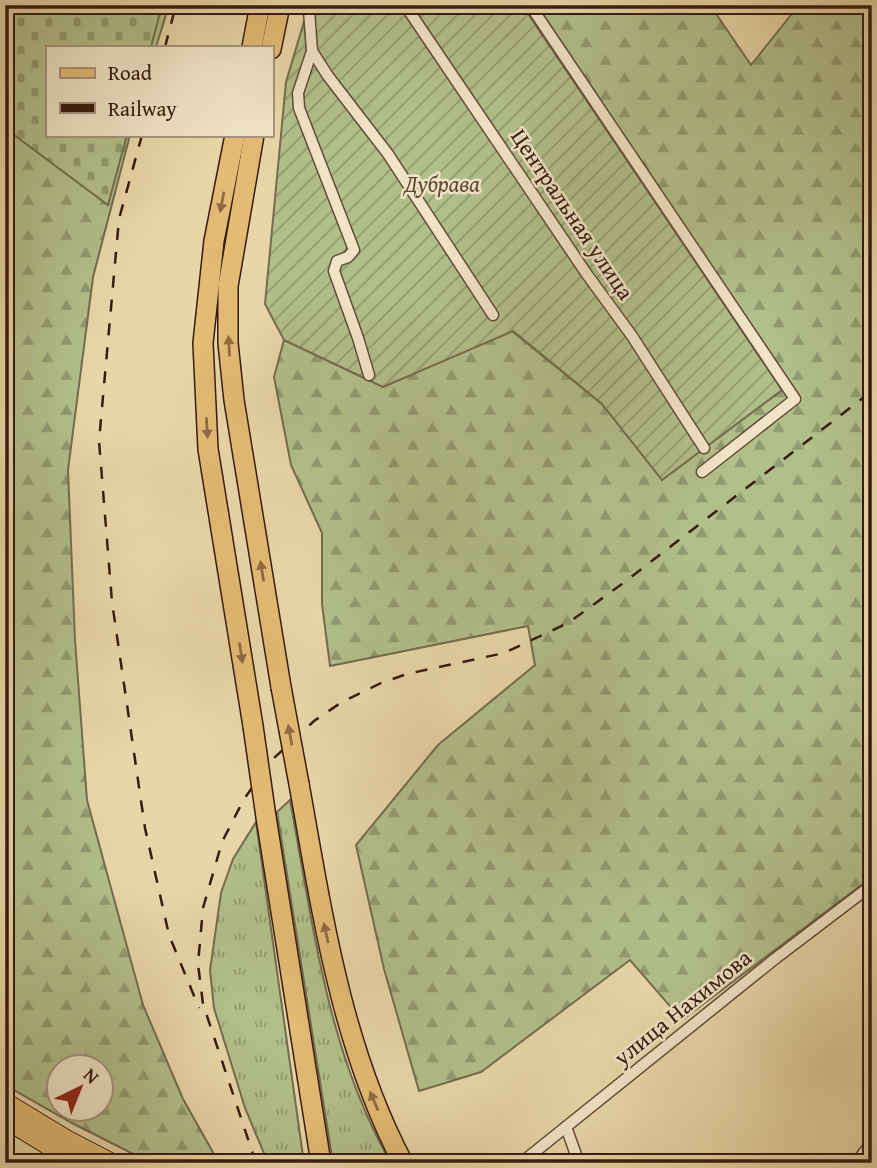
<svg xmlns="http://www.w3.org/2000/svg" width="877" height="1168" viewBox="0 0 877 1168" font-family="'Gentium Book Plus',serif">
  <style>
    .grass { fill: url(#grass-tufts); stroke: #746d4e; stroke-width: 2 }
    .forest { fill: url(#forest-firs); stroke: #746d4e; stroke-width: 2; fill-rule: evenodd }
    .cemetery { fill: url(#cemetery-stones); stroke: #746d4e; stroke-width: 2 }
    .garden { fill: url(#garden-furrows); stroke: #746d4e; stroke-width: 2 }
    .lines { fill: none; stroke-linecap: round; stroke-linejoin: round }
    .street-casing { stroke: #644a36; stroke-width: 13 }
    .secondary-casing { stroke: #371b10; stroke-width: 18 }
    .primary-casing { stroke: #371b10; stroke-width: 20 }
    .highway-casing { stroke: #371b10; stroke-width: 22 }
    .street { stroke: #f1e4c6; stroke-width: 10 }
    .secondary { stroke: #f1e4c6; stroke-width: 16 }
    .primary { stroke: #e4bb74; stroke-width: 18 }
    .highway { stroke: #e4bb74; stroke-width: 19 }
    .rail { stroke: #371b10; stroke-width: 2.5; stroke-dasharray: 12 12; stroke-linecap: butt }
    .highway-bridge-casing { stroke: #371b10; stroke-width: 22; stroke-linecap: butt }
    .highway-bridge { stroke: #e4bb74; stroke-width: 19 }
    .oneway { fill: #8e6b42 }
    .labels { text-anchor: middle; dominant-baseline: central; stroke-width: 5; stroke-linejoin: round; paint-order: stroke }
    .park-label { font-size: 23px; font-style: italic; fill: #5c4c35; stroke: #f1e4c6 }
    .street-label { font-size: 23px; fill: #371b10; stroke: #f1e4c6 }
  </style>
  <defs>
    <pattern id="grass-tufts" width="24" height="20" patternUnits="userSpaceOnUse" patternTransform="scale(1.75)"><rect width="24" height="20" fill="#b1bf8b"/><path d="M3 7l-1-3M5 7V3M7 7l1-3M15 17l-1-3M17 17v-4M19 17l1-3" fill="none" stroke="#919a70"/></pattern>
    <pattern id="forest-firs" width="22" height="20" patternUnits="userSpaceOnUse" patternTransform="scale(1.75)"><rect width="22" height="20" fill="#b1bf8b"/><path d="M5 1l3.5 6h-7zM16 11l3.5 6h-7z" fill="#919a70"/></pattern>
    <pattern id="cemetery-stones" width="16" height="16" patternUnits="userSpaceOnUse" patternTransform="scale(1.75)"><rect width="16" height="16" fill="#b1bf8b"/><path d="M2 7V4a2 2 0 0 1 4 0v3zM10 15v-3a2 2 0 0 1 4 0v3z" fill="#919a70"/></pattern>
    <pattern id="garden-furrows" width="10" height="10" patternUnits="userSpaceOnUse" patternTransform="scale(1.75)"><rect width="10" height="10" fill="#b1bf8b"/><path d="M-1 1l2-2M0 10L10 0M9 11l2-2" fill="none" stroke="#919a70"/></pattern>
  </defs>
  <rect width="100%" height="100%" fill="#e9d6a8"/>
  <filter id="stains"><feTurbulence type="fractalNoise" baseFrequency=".00286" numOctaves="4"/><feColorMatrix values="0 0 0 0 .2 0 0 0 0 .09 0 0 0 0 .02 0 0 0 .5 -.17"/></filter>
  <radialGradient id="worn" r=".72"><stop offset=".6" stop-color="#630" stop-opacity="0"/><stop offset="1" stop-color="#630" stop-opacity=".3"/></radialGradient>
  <g class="grass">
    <path d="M290,800C313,923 327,1052 391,1163H333L277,812Z"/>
    <path d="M256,822L304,1163H268L245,1108L214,1008L210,970L221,893L233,859Z"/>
  </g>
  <g class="forest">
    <path d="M5,5H169L156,47H47V135H130L93,277L68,470L75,640L87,800L143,1005L183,1099L219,1163H151L72,1123L5,1085ZM60,1066H102V1108H60Z"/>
    <path d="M522,5H710L751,65L799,5H872V877L682,1020L630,960L481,1072L419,1091L384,969L356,845L438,745L535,665L528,626L330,666L322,604V533L291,465L274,377L284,340L383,387L512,331L602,404L662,479L782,390Z"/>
  </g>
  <path class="cemetery" d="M5,5H162L151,47H47V135H127L108,205L10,132H5Z"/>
  <path class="garden" d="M309,5H522L782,390L662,480L602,404L513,331L383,387L284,340L265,304L286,82Z"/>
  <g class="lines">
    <defs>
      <g id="street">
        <path d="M312,5L309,10L312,51L298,93L299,108L354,250L348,257L337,261L334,271L358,338L369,375"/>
        <path d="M405,5L586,273L632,336L704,448"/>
        <path d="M530,5L795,399L702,472"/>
        <path d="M312,51L328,76L388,154L493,315"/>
        <path d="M566,1127L579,1163"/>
        <path d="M521,1163L776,958L872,885"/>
        <path d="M856,1163L872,1142"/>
      </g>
      <path id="secondary" d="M5,1159L10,1163"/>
      <g id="primary">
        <path d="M5,1102L66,1139L112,1163"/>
        <path d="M5,1119L77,1163"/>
      </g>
      <g id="highway">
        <path d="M252,47L260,5"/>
        <path d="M271,49L280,5"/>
        <path d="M235,135L214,241L203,343L208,449L253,726"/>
        <path d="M254,135L228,286V343L234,400L281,687"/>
        <path d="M299,784C322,912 341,1046 403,1163"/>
        <path d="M266,817L321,1163"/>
      </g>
    </defs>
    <use href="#street" class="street-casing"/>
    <use href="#secondary" class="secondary-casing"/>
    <use href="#primary" class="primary-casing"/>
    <use href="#highway" class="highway-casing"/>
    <use href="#street" class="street"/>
    <use href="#secondary" class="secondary"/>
    <use href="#primary" class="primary"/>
    <use href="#highway" class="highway"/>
    <g class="rail">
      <path d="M165,47L176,5"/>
      <path d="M142,135L119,219L99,441L112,602L145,828L169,935L199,1008"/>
      <path d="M256,1163L203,1004L198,964L203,908L222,842L244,799L264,771L274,758L314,721L342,702L381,683L407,674L504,653L568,623L622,584L872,391"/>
    </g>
    <defs>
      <g id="highway-bridge">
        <path d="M281,687L299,784"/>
        <path d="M253,726L266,817"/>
      </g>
    </defs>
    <use href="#highway-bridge" class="highway-bridge-casing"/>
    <use href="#highway-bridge" class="highway-bridge"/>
  </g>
  <defs><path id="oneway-solid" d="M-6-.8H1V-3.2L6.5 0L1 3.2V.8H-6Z" transform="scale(1.75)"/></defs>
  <g class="oneway">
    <use href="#oneway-solid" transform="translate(222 202) rotate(101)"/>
    <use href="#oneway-solid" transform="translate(229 346) rotate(-93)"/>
    <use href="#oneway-solid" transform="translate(207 428) rotate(87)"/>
    <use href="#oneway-solid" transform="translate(262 571) rotate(-99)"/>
    <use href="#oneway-solid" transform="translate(241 653) rotate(81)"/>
    <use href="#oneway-solid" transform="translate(290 735) rotate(-100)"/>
    <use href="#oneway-solid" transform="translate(326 933) rotate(-102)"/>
    <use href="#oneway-solid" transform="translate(374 1101) rotate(-113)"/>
  </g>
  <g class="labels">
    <g class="park-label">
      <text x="442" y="183">Дубрава</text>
    </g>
    <g class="street-label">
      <text transform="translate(573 214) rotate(56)">Центральная улица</text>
      <text transform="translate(682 1007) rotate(-39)">улица Нахимова</text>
    </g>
  </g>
  <rect width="877" height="1168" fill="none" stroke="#e9d6a8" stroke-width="28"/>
  <rect x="7" y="7" width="863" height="1154" fill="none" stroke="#371b10" stroke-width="3.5"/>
  <rect x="14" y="14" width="849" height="1140" fill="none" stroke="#371b10" stroke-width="2"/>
  <rect x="46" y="46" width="228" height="91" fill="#f1e4c6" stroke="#a7947d" stroke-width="2"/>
  <rect x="60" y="68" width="35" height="10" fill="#e4bb74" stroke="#a7947d" stroke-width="2"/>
  <text x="108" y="80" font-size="21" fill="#371b10">Road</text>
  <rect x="60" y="103" width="35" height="10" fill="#371b10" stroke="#a7947d" stroke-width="2"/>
  <text x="108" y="116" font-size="21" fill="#371b10">Railway</text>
  <g transform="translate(80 1088) rotate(43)"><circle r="33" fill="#f1e4c6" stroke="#a7947d" stroke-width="2"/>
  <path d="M0-5L12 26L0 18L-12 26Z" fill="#8f2418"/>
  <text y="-10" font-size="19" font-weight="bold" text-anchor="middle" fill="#371b10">N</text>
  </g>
  <rect width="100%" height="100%" filter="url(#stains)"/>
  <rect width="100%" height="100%" fill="url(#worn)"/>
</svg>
